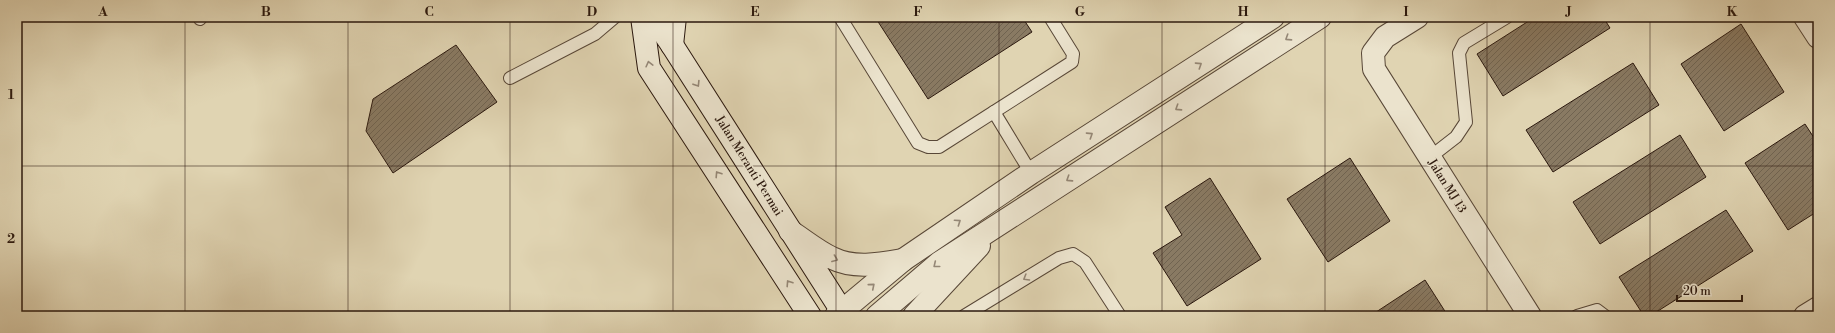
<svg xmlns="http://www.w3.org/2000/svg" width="1835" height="333" viewBox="0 0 1835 333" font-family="'Libre Bodoni',serif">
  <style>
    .building { fill: url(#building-hatch); stroke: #2b180e }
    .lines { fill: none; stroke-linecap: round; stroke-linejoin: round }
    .lane-casing { stroke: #584737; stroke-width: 14 }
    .street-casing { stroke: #584737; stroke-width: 24 }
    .secondary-casing { stroke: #2b180e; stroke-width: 24 }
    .lane { stroke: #ebe3cd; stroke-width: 12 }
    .street { stroke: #ebe3cd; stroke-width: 22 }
    .secondary { stroke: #ebe3cd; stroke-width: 22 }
    .oneway { stroke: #958877 }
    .grid { fill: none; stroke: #2b180e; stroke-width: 1; stroke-opacity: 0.55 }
    .labels { text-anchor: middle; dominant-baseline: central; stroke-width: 3; stroke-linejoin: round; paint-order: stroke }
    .street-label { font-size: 12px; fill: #2b180e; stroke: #ebe3cd }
    .neatline { fill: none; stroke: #2b180e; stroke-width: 1.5 }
    .grid-label { font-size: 13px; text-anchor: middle; font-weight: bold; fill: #2b180e }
  </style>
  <defs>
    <pattern id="building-hatch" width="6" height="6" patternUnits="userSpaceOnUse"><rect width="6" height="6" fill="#897a63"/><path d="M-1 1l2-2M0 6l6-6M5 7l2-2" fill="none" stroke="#706350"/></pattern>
  </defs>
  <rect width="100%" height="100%" fill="#e0d4b2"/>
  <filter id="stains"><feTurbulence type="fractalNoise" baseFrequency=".005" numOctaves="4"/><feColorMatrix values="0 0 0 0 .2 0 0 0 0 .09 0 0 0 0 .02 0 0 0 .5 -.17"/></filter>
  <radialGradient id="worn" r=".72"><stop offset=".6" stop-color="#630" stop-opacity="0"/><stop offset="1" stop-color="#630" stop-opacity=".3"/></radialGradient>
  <g class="building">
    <path d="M875,17H1022L1032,32L928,99Z"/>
    <path d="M1535,17H1603L1610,28L1503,96L1477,54Z"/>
    <path d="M1741,24L1784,92L1724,131L1681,64Z"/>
    <path d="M456,45L497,102L393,173L366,131L373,99Z"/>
    <path d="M1633,63L1659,105L1553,172L1526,130Z"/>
    <path d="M1805,124L1818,144V211L1788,230L1745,163Z"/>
    <path d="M1680,135L1706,177L1600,244L1573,202Z"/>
    <path d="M1350,158L1390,221L1328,262L1287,199Z"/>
    <path d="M1210,178L1261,259L1187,306L1153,253L1182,235L1165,207Z"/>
    <path d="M1726,210L1753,251L1650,316H1644L1619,277Z"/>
    <path d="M1425,280L1448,316H1370Z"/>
  </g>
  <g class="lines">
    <defs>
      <g id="lane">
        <path d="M840,17L918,143L928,147H939L1072,62L1073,54L1050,17"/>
        <path d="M200,19L201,17"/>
        <path d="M510,78L595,34L615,17"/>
        <path d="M994,112L1031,173"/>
        <path d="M1429,158L1456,137L1466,122L1459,53L1464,43L1507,17"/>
        <path d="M964,316L1059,258L1073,254L1085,262L1120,316"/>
        <path d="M1577,316L1597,310L1605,316"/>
      </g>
      <g id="street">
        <path d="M1417,17L1385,37L1373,53L1374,69L1530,316"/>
        <path d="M1805,17L1818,37"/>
        <path d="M790,231C804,240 817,251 832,258C854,269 880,264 903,260"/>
        <path d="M836,316L903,260L1031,173L1273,17"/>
        <path d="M877,316L939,263L1320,17"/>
        <path d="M914,316L979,246"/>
        <path d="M1805,316L1818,308"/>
      </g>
      <g id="secondary">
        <path d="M642,17L649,68L810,316"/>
        <path d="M653,17L672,45L845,316"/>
        <path d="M672,45L675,17"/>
      </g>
    </defs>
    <use href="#lane" class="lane-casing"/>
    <use href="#street" class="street-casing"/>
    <use href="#secondary" class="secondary-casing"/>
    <use href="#lane" class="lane"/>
    <use href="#street" class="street"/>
    <use href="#secondary" class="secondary"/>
  </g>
  <defs><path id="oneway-chevron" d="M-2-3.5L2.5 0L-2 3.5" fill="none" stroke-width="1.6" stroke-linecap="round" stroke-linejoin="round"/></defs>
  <g class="oneway">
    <use href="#oneway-chevron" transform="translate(1288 38) rotate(147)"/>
    <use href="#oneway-chevron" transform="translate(649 64) rotate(-104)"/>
    <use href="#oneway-chevron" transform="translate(1199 65) rotate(-33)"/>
    <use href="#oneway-chevron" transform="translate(697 84) rotate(58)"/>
    <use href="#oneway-chevron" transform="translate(1178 108) rotate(147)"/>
    <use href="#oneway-chevron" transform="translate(1090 135) rotate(-33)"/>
    <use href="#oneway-chevron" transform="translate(718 174) rotate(-123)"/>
    <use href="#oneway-chevron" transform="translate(1069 179) rotate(147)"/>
    <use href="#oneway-chevron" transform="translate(958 222) rotate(-34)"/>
    <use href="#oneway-chevron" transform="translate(835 259) rotate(21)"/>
    <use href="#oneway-chevron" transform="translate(936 265) rotate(141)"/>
    <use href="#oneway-chevron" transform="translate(1026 278) rotate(149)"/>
    <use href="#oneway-chevron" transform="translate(789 283) rotate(-123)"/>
    <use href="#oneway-chevron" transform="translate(872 286) rotate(-40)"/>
  </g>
  <path class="grid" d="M185,17V316M348,17V316M510,17V316M673,17V316M836,17V316M999,17V316M1162,17V316M1325,17V316M1487,17V316M1650,17V316M17,166H1818"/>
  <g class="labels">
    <g class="street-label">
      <text transform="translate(749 166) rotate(58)">Jalan Meranti Permai</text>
      <text transform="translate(1447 186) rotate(58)">Jalan MJ 13</text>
    </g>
  </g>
  <rect width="1835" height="333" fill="none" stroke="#e0d4b2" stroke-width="44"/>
  <path d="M1677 295v6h65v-6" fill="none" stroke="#2b180e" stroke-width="2"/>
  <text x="1683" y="295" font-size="12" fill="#2b180e" stroke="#ebe3cd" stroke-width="3" paint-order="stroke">20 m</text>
  <rect x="22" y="22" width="1791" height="289" class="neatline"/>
  <g class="grid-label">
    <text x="103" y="16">A</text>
    <text x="266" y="16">B</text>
    <text x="429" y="16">C</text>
    <text x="592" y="16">D</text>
    <text x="755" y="16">E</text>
    <text x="918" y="16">F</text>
    <text x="1080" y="16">G</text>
    <text x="1243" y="16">H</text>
    <text x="1406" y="16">I</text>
    <text x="1569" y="16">J</text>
    <text x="1732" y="16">K</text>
    <text x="11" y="99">1</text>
    <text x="11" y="243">2</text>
  </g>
  <rect width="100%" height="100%" filter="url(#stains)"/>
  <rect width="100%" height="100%" fill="url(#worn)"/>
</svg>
